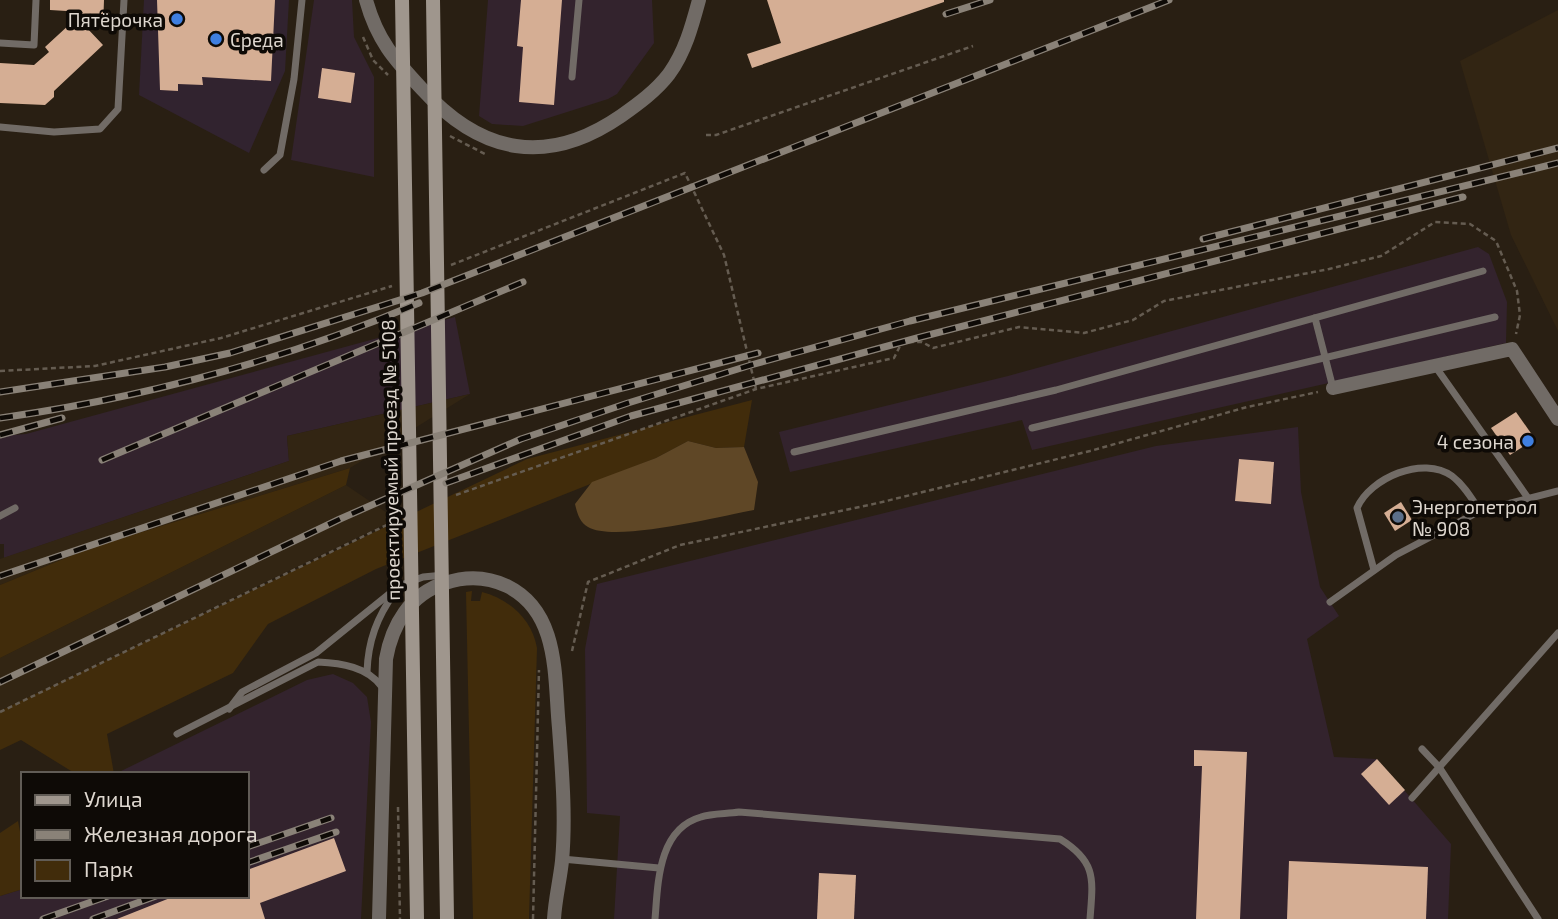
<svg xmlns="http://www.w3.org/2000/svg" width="1558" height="919" viewBox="0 0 1558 919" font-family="'Exo 2',sans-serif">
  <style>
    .commercial { fill: #31232f }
    .industrial { fill: #33232d }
    .built { fill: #322513 }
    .green { fill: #412c0b }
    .forest { fill: #5f4726 }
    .building { fill: #d5ae94 }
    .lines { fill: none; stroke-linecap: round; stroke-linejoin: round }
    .path { stroke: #655c51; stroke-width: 2.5; stroke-dasharray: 5 3.5; stroke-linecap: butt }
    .lane { stroke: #716b66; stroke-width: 7 }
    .street { stroke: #716b66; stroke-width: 14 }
    .secondary { stroke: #9f968d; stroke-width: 14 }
    .rail-casing { stroke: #8a8278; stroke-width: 7 }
    .rail { stroke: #0e0a06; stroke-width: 4.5; stroke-dasharray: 13; stroke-linecap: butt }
    .shop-dot { fill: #3f7fe0; stroke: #0e0a06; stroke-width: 2.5 }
    .service-dot { fill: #5c6f8a; stroke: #0e0a06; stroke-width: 2.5 }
    .labels { text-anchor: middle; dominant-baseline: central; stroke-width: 7; stroke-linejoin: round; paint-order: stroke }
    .poi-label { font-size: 19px; fill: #ded7cf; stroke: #0e0a06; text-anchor: end }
    .street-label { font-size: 19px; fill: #ded7cf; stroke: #0e0a06 }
  </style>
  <rect width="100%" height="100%" fill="#291f13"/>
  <path class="commercial" d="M144,0H289L285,71L249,153L139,95Z"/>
  <g class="industrial">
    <path d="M314,0H352L354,37L374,77V177L291,160Z"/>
    <path d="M488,0H652L654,43L617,94L608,99L523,126L492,124L479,116Z"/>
    <path d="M1478,247L1489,254L1507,302L1506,343L1032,450L1022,420L790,472L779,432L1008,376Z"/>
    <path d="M455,317L470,394L287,436L289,461L4,558V544H0V436L26,434Z"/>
    <path d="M1298,427L1301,492L1320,587L1339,616L1307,639L1334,757L1377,759L1451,844L1448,919H614L620,816L587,813L585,649L597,584L1156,446Z"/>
    <path d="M333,674L353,683L367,697L371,722L361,919H0V896L23,889V896H247V774H115L307,680Z"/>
  </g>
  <g class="built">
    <path d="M1558,10V331L1511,235L1460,61Z"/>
    <path d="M470,394L350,468L90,548L0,585V559L289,461L287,436Z"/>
    <path d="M346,485L396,519L0,711V658Z"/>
  </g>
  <g class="green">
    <path d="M752,400L744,447L716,448L688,441L656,458L376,569L268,624L233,673L107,734L114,774H76L21,740L0,750V711L527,459Z"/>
    <path d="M350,468L346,485L0,658V585L90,548Z"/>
    <path d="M472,591L471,601H480L482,592C509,599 532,619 537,648L529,919H473L466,592Z"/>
    <path d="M18,821L23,848V889L0,896V833Z"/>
  </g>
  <path class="forest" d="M688,441L716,448L744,447L758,482L754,510C720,516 615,543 588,527C579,522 577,512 575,504L592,482L656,458Z"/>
  <g class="building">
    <path d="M50,0H104L103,28L86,27L103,45L54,91V97L45,105L0,103V63L34,65L49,52L45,47L83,12L50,10Z"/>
    <path d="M157,0H275L271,81L202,77L203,85L178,84V91L160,90Z"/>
    <path d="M521,0H562L554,105L519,102L523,47L517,46Z"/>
    <path d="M767,0H944V2L752,68L747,54L781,43Z"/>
    <path d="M322,68L355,73L351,103L318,98Z"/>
    <path d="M1516,412L1535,439L1510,455L1491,428Z"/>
    <path d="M1239,459L1274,462L1271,504L1235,501Z"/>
    <path d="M1401,502L1412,520L1395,531L1384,513Z"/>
    <path d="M1194,750L1247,752L1240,919H1196L1202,766H1194Z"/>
    <path d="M1377,759L1405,790L1389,805L1361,774Z"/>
    <path d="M334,838L346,871L260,903L265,919H117L175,896H247V870Z"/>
    <path d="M1289,861L1428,867L1426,919H1287Z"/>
    <path d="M819,873L856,875L854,919H817Z"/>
  </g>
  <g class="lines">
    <g class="path">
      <path d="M363,37L373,60L388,75"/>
      <path d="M706,135H716L973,46"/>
      <path d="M450,136L487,155"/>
      <path d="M451,265L685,173L724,255L756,389L894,358L902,342H922L933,348L1019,327L1084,333L1133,320L1164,301L1329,269L1381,256L1435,222L1470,224L1496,241L1517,291L1520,315L1516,334"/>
      <path d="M391,345L395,576"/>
      <path d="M0,371L95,366L221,338L392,286"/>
      <path d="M456,495L756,389"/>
      <path d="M572,651L588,582L680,545L878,503L1090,451L1247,407L1318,392"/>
      <path d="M0,712L395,521"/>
      <path d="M398,807L400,919"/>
      <path d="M533,919L539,670"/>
    </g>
    <g class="lane">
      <path d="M0,43L34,45L36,0"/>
      <path d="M572,77L579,0"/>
      <path d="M0,127L54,132L100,129L118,109L124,0"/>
      <path d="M264,170L280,155L294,79L302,0"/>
      <path d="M1315,318L1333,388"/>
      <path d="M1435,366L1528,498"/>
      <path d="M1032,428L1495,317"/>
      <path d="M794,452L1056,390L1483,271"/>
      <path d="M0,516L15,508"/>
      <path d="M1374,570L1357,508C1370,478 1423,455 1452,476C1464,485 1472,499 1480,511"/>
      <path d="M1330,602L1396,555L1480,511L1558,491"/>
      <path d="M367,672C368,641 377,617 395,592"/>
      <path d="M229,709L242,692L316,653L399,586L423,577L444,575"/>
      <path d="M177,734L318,662C341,663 368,667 382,687"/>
      <path d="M1422,749L1439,767L1538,919"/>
      <path d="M1412,798L1558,633"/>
      <path d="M562,859L659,868"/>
      <path d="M655,919C658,883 658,829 701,817C712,813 727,814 739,812L1060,839C1097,862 1093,879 1090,919"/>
    </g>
    <g class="street">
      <path d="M366,0C377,40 394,59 422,89C481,154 547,167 621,116C638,104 656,91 669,74C685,52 692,26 699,0"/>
      <path d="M1333,388L1512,349L1558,419"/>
      <path d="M379,919L386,659C392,625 410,594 445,583C466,576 486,576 507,586C560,612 554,677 559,728C562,771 566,817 562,861C560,880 555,900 554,919"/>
    </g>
    <g class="secondary">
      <path d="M402,0L417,919"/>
      <path d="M433,0L447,919"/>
    </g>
    <defs>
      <g id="rail">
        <path d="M946,14L990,0"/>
        <path d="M1203,239L1558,148"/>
        <path d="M0,392L165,367L230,353L422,293L1169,0"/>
        <path d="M0,418C143,398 287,359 419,303"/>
        <path d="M0,435L62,418"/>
        <path d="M102,460L523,282"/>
        <path d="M446,483L631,416L917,338L1463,197"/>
        <path d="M0,576L341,461L758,353"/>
        <path d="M0,682L340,519L521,439L628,403L751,365L910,321L1558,163"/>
        <path d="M247,847L331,818"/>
        <path d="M247,863L336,832"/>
        <path d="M43,919L108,896"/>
        <path d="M93,919L156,896"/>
      </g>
    </defs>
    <use href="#rail" class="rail-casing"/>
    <use href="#rail" class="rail"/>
  </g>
  <g class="shop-dot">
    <circle cx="177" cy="19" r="7"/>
    <circle cx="216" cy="39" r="7"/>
    <circle cx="1528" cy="441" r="7"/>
  </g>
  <circle class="service-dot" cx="1398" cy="517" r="7"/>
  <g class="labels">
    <g class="poi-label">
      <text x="163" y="19">Пятёрочка</text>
      <text x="230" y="39" text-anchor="start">Среда</text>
      <text x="1514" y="441">4 сезона</text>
      <text x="1412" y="506" text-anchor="start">Энергопетрол<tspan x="1412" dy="22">№ 908</tspan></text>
    </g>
    <g class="street-label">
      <text transform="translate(390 460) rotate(-91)">проектируемый проезд № 5108</text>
    </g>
  </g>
  <rect x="21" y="772" width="228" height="126" fill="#0e0a06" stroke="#615c56" stroke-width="2"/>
  <rect x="35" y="795" width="35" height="10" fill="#9f968d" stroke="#615c56" stroke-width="2"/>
  <text x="84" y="807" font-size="21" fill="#ded7cf">Улица</text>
  <rect x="35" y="830" width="35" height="10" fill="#8a8278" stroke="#615c56" stroke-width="2"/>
  <text x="84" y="842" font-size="21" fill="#ded7cf">Железная дорога</text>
  <rect x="35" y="860" width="35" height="21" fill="#412c0b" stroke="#615c56" stroke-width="2"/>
  <text x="84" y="877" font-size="21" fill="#ded7cf">Парк</text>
</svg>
